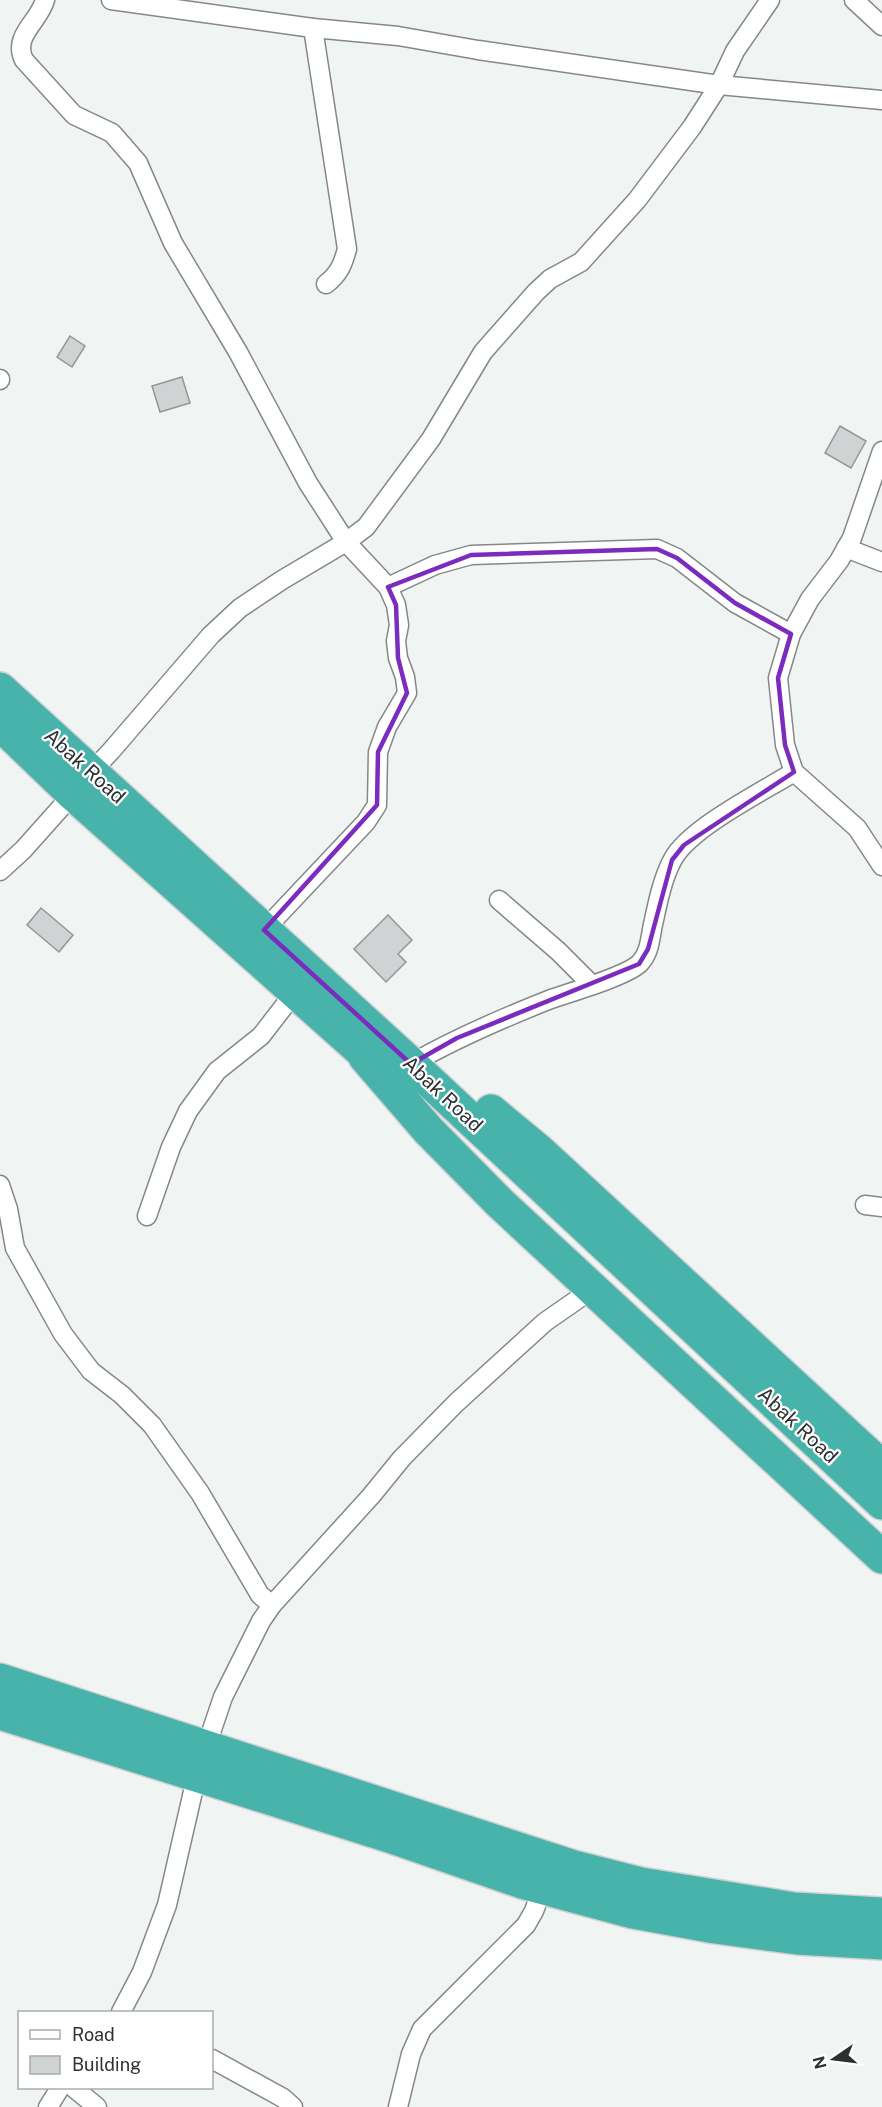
<svg xmlns="http://www.w3.org/2000/svg" width="882" height="2107" viewBox="0 0 882 2107" font-family="'Public Sans',sans-serif">
  <style>
    .building { fill: #cfd3d3; stroke: #939796; stroke-width: 1.5 }
    .lines { fill: none; stroke-linecap: round; stroke-linejoin: round }
    .street-casing { stroke: #848888; stroke-width: 21 }
    .highway-casing { stroke: #d1d1d1; stroke-width: 36 }
    .street { stroke: #fff; stroke-width: 18 }
    .highway { stroke: #47b3ab; stroke-width: 33 }
    .marked { fill: none; stroke: #7b2cbf; stroke-width: 4.5; stroke-linejoin: round }
    .labels { text-anchor: middle; dominant-baseline: central; stroke-width: 4.5; stroke-linejoin: round; paint-order: stroke }
    .street-label { font-size: 20px; fill: #2e3030; stroke: #fff }
  </style>
  <rect width="100%" height="100%" fill="#f0f4f3"/>
  <g class="building">
    <path d="M70,336L85,346L72,367L57,357Z"/>
    <path d="M182,377L190,403L160,412L152,386Z"/>
    <path d="M840,426L866,441L851,468L825,453Z"/>
    <path d="M41,908L73,935L59,952L27,925Z"/>
    <path d="M388,915L412,940L398,954L406,962L386,982L354,949Z"/>
  </g>
  <g class="lines">
    <defs>
      <g id="street">
        <path d="M45,0C39,22 12,36 24,60L74,115L112,133L138,163L173,243L238,352L308,483L346,542L388,587L396,605L399,625L396,641L398,658L405,677L407,693L387,727L378,752L377,805L366,822L264,930"/>
        <path d="M111,0L313,28L398,36L478,50L719,85L882,100"/>
        <path d="M854,0L882,26"/>
        <path d="M313,28L347,249C343,264 339,274 326,284"/>
        <path d="M0,379V380"/>
        <path d="M882,451L852,538L839,561L810,599L791,634L778,678L785,745L794,772L857,828L882,866"/>
        <path d="M846,548L882,562"/>
        <path d="M388,587L435,565L471,555L657,549L677,558L735,603L791,634"/>
        <path d="M91,772L111,751L211,635L240,608L282,580L346,542L366,527L431,439L483,352L536,292L550,279L581,262L637,200L692,127L719,85L735,51L770,0"/>
        <path d="M0,871L23,850L73,794"/>
        <path d="M499,900L558,951L591,984"/>
        <path d="M411,1064C456,1038 503,1018 551,999C571,992 627,976 640,963C651,951 650,935 654,920C658,901 663,877 673,859C690,828 762,792 794,772"/>
        <path d="M0,1185L8,1209L15,1248L63,1334L91,1371L122,1395L152,1425L200,1493L260,1595L272,1605"/>
        <path d="M865,1205L882,1207"/>
        <path d="M147,1216L171,1147L188,1111L217,1071L261,1036L295,992"/>
        <path d="M121,2012L142,1972L167,1905L197,1774L223,1697L261,1621L272,1605L371,1496L402,1458L456,1403L545,1322L591,1290"/>
        <path d="M212,2059L283,2098L293,2107"/>
        <path d="M74,2088L97,2107"/>
        <path d="M48,2107L60,2088"/>
        <path d="M398,2107L411,2054L422,2029L526,1925L534,1911L543,1887"/>
      </g>
      <g id="highway">
        <path d="M0,689L411,1064L882,1503"/>
        <path d="M0,724L73,794L384,1071"/>
        <path d="M365,1057L428,1130L500,1203L882,1557"/>
        <path d="M491,1111L538,1150L882,1467"/>
        <path d="M0,1680L574,1867L641,1884L794,1909L882,1914"/>
        <path d="M0,1713L389,1836L522,1882L633,1912L715,1927L797,1938L882,1943"/>
      </g>
    </defs>
    <use href="#street" class="street-casing"/>
    <use href="#highway" class="highway-casing"/>
    <use href="#street" class="street"/>
    <use href="#highway" class="highway"/>
  </g>
  <path class="marked" d="M657,549L677,558L735,603L791,634L778,678L785,745L794,772L684,845L672,860L648,949L639,964L457,1038L411,1064L264,930L377,805L378,752L407,693L398,658L396,605L388,587L471,555Z"/>
  <g class="labels">
    <g class="street-label">
      <text transform="translate(85 766) rotate(42)">Abak Road</text>
      <text transform="translate(443 1094) rotate(43)">Abak Road</text>
      <text transform="translate(798 1425) rotate(43)">Abak Road</text>
    </g>
  </g>
  <rect x="18" y="2011" width="195" height="78" fill="#ffffff" stroke="#abacac" stroke-width="1.5"/>
  <rect x="30" y="2030" width="30" height="9" fill="#ffffff" stroke="#abacac" stroke-width="1.5"/>
  <text x="72" y="2041" font-size="18" fill="#2e3030">Road</text>
  <rect x="30" y="2056" width="30" height="18" fill="#cfd3d3" stroke="#abacac" stroke-width="1.5"/>
  <text x="72" y="2071" font-size="18" fill="#2e3030">Building</text>
  <g transform="translate(834 2059) rotate(256)" stroke="#ffffff" stroke-width="4.5" paint-order="stroke">
  <path d="M0-4.5L10 22L0 15L-10 22Z" fill="#2e3030"/>
  <text y="-9" font-size="16" font-weight="bold" text-anchor="middle" fill="#2e3030">N</text>
  </g>
</svg>
